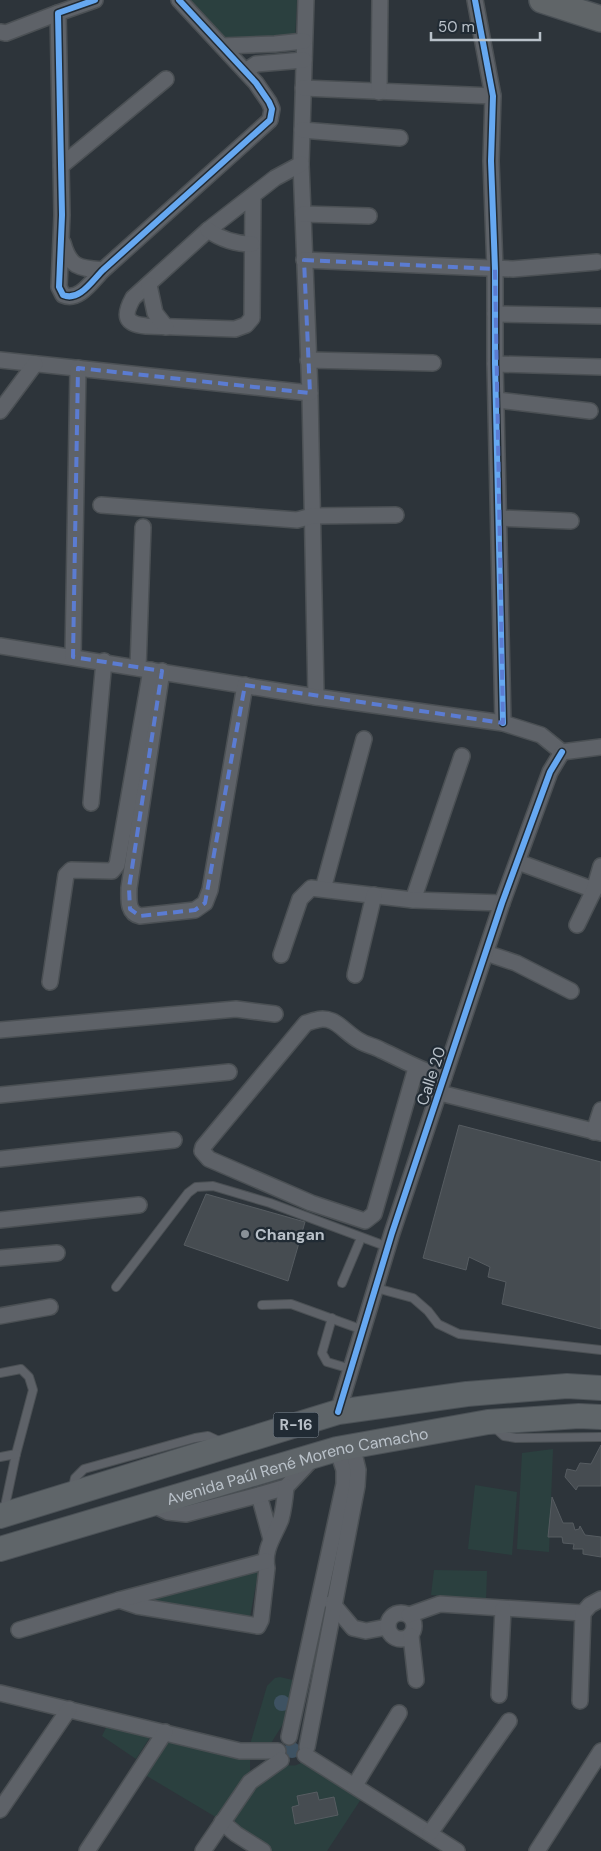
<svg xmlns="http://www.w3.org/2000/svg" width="601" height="1851" viewBox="0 0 601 1851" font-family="'DM Sans',sans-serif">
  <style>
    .green { fill: #2b403f }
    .water { fill: #3e5262 }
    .building { fill: #464c51; stroke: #565c61 }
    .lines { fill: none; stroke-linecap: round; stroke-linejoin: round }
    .service-casing { stroke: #4b5054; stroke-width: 10 }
    .minor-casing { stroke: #4b5054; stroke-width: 18 }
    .primary-casing { stroke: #4b5156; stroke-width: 26 }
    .trunk-casing { stroke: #4a5055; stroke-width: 28 }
    .service { stroke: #5e6268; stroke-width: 8 }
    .minor { stroke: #5e6268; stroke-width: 15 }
    .primary { stroke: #5f6569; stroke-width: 24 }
    .trunk { stroke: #606568; stroke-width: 25 }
    .cycleway-casing { stroke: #212b34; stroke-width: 9 }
    .cycleway { stroke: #66a8f1; stroke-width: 6 }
    .marked { fill: none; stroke: #5b7cd2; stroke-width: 4; stroke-dasharray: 10 6; stroke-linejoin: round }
    .poi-dot { fill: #889097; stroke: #212b34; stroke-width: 2 }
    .labels { text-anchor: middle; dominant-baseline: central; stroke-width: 4.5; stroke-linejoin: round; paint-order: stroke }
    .shield { fill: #212b34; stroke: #8b949c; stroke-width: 1 }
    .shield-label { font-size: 15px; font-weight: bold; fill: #b9c1c9 }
    .street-label { font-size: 16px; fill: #b9c1c9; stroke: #212b34 }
    .poi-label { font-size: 16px; font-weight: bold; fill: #b9c1c9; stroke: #212b34; text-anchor: start }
  </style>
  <rect width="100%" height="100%" fill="#2d343a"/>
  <g class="green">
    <path d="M190,0H297L295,39L228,41L207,25Z"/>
    <path d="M553,1449L549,1552L517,1549L522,1453Z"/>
    <path d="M475,1485L517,1492L512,1555L468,1549Z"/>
    <path d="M259,1568L250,1617L146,1599Z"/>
    <path d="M434,1570L487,1571L486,1600L431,1595Z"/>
    <path d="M280,1677L301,1682L296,1703L268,1748H249L267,1686L275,1678Z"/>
    <path d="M108,1724L152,1734L136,1759L102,1736Z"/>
    <path d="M168,1733L250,1756V1776L219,1819L142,1773Z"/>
    <path d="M307,1758L365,1793L327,1851H270L239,1832L232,1813L253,1785L281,1763C292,1767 298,1767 307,1758Z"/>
  </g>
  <g class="water">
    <circle cx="282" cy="1703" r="8"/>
    <circle cx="292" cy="1750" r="8"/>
  </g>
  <g class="building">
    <path d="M459,1125L601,1162V1329L502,1304L506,1282L488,1277L490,1267L469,1257L466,1270L423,1258Z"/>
    <path d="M206,1194L305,1222L288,1281L184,1245Z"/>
    <path d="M601,1445V1486H578L576,1490L565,1477L567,1469L576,1471L580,1463L591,1464Z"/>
    <path d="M552,1497L563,1523H573L575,1530L579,1529L580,1526L585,1535L601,1537V1557L583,1554V1549H573L574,1544L563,1543L562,1537H548Z"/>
    <path d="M317,1792L319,1800L334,1797L338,1815L295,1824L292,1807L299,1805L297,1796Z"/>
  </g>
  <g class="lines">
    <defs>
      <g id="service">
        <path d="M342,1283L361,1238"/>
        <path d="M116,1287L188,1193L196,1187L213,1186L270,1203L388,1247"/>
        <path d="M376,1288L413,1298L428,1311L438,1324L459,1334L601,1350"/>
        <path d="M262,1305L291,1304L363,1330"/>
        <path d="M332,1318L322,1353L327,1362L351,1369"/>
        <path d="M0,1373L21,1369L29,1377L33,1390L16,1454L4,1511"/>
        <path d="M493,1426L504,1436L516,1438L601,1437"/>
        <path d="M0,1457L16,1454"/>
        <path d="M72,1491L75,1478L84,1469L195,1438L208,1436L221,1442"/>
      </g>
      <g id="minor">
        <path d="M95,0L58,13L62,215L59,287L63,295C79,302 92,281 103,270L270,120L272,109L269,102L256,83L179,0"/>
        <path d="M306,0L301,164L310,393L316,697"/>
        <path d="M475,0L493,96L491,161L495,269V364L503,723"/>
        <path d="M0,32L6,33L58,13"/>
        <path d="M222,46L275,44L304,41"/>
        <path d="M245,71L256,64L304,60"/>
        <path d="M303,88L493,96"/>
        <path d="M379,92L380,0"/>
        <path d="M302,130L400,138"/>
        <path d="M61,166L166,79"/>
        <path d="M253,196L252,318L246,325L235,329L146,326C125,324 123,316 133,298L208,230L275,178L301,164"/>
        <path d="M303,214L369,216"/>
        <path d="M208,230C222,240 235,244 252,244"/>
        <path d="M63,243C70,268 79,268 103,270"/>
        <path d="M304,260L513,269L597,262"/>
        <path d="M149,285L155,313L166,327"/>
        <path d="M495,314L601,316"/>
        <path d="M0,360L310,393"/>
        <path d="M308,360L433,363"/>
        <path d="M495,364L601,367"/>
        <path d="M497,400L590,411"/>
        <path d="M0,411L35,364"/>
        <path d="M101,505L297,520L312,516L396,515"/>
        <path d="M499,518L571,521"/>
        <path d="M0,646L316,697L503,723L541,735L562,752L601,747"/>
        <path d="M73,657L78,368"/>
        <path d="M138,668L143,527"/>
        <path d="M162,671L129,888C129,899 127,913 140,916L195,910L205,903L210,890L245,685"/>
        <path d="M91,803L104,661"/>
        <path d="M518,862L594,890"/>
        <path d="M323,889L364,739"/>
        <path d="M413,900L462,756"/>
        <path d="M577,925L594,890L601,866"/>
        <path d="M486,953L516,963L571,991"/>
        <path d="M281,955L300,899L311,888L413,900L502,903"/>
        <path d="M355,975L374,895"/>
        <path d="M50,982L66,875L71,870L112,871L117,865L151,670"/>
        <path d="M0,1030L236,1009L275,1014"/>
        <path d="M416,1068L374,1214L365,1221L311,1203L209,1159L202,1151L203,1147L306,1023C316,1020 322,1017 332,1021C340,1024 350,1036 360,1041C366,1045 374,1046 381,1050C403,1060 421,1071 444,1077"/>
        <path d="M440,1093L601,1133"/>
        <path d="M0,1095L229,1072"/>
        <path d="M594,1132L601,1110"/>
        <path d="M0,1159L174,1140"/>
        <path d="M0,1220L139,1205"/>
        <path d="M0,1258L57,1253"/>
        <path d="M0,1316L50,1307"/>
        <path d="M338,1412L392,1233L502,903L550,772L562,752"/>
        <path d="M259,1495L271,1539"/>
        <path d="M151,1504L168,1512L186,1514L259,1495L286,1487L315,1456"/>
        <path d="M119,1600L137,1606L258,1626L261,1620L267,1568C263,1549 275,1535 281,1519C284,1508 285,1498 286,1487"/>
        <path d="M332,1603L353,1628L366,1631L387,1627"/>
        <circle cx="401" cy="1626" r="13"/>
        <path d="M409,1615L440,1604L583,1613L590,1605L601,1599"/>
        <path d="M19,1630L119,1600L266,1561"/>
        <path d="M411,1636L416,1680"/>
        <path d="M0,1693L240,1751H278"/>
        <path d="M499,1695L503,1609"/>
        <path d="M580,1701L583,1613"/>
        <path d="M289,1737L344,1484V1470L337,1449"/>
        <path d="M307,1747L357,1486L358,1470L352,1445"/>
        <path d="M305,1755L457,1851"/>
        <path d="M355,1785L399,1713"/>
        <path d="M0,1810L69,1709"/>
        <path d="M222,1822L236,1834L263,1851"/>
        <path d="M430,1833L509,1721"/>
        <path d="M87,1851L165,1732"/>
        <path d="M203,1851L250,1782L281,1760"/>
        <path d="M537,1851L601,1751"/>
      </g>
      <g id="primary">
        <path d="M0,1516L338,1412L467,1394L567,1386L601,1388"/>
        <path id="s1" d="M0,1549L337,1449L488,1422L579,1416L601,1417"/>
      </g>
      <path id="trunk" d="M542,0L601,19"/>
    </defs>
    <use href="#service" class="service-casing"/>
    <use href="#minor" class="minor-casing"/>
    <use href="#primary" class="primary-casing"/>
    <use href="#trunk" class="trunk-casing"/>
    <use href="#service" class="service"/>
    <use href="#minor" class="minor"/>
    <use href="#primary" class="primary"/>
    <use href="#trunk" class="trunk"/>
    <defs>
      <g id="cycleway">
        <path d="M95,0L58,13L62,215L59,287L63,295C79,302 92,281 103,270L270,120L272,109L269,102L256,83L179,0"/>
        <path d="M475,0L493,96L491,161L495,269V364L503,723"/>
        <path d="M338,1412L392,1233L502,903L550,772L562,752"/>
      </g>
    </defs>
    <use href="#cycleway" class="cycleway-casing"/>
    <use href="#cycleway" class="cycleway"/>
  </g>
  <path class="marked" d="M304,260L495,269L503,723L245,685L205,903L195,910L140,916L130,909L129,888L162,671L73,657L78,368L310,393Z"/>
  <circle class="poi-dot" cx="245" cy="1234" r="5"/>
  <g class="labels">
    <rect class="shield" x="273.5" y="1412.5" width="45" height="25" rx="4"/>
    <g class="shield-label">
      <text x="296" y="1425">R-16</text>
    </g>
    <g class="street-label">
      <text transform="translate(431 1076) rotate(-72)">Calle 20</text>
      <text stroke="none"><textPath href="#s1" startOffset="309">Avenida Paúl René Moreno Camacho</textPath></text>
    </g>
    <g class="poi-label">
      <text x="255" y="1234">Changan</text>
    </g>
  </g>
  <path d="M431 32v8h109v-8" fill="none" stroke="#b9c1c9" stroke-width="2.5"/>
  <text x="438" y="32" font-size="15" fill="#b9c1c9" stroke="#212b34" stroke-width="4" paint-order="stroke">50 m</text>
</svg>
